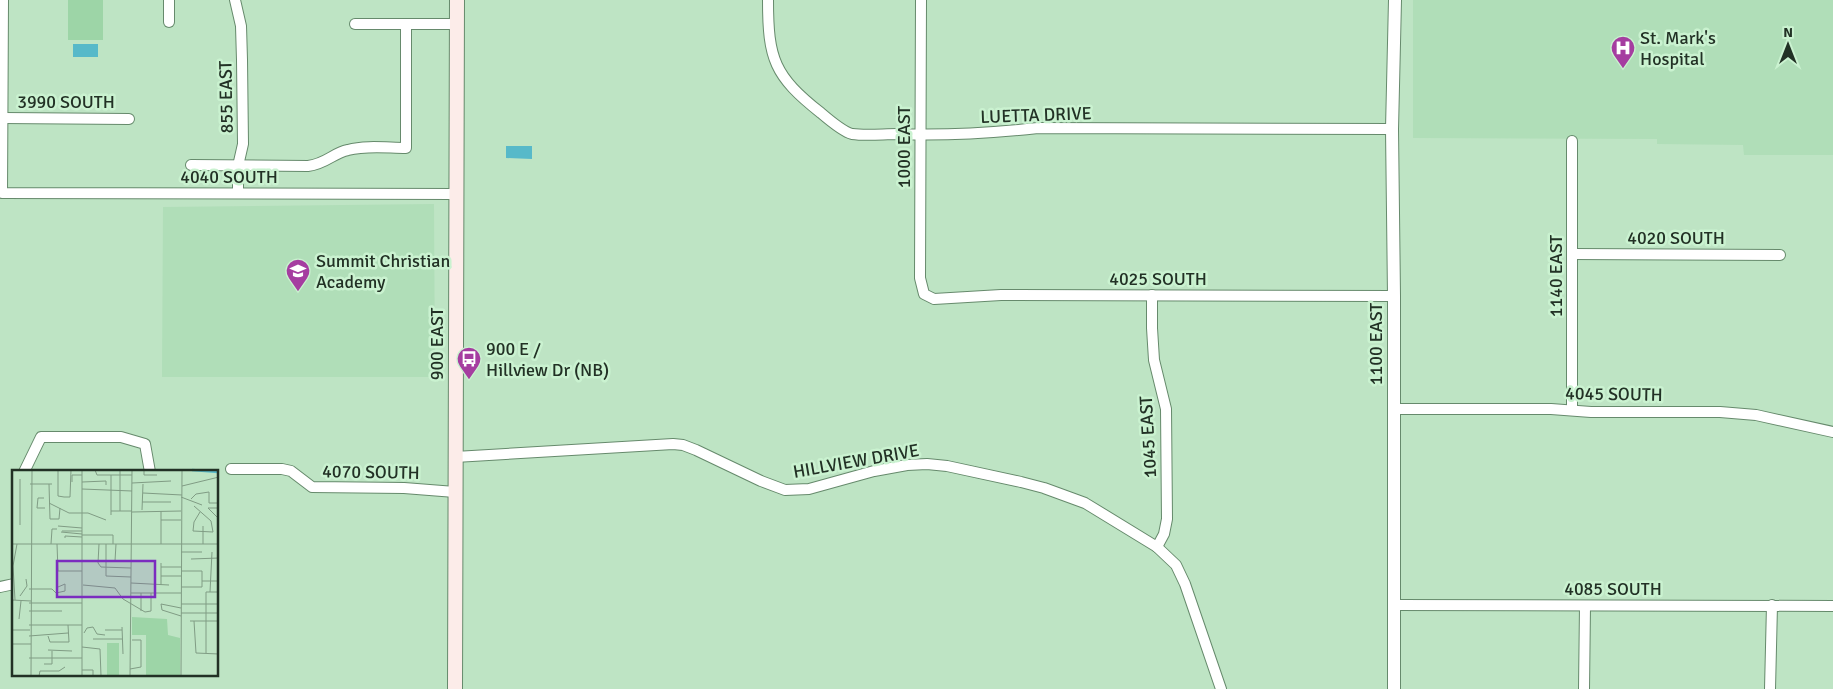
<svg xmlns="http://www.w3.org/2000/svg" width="1833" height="689" viewBox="0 0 1833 689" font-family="Signika,sans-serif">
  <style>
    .built { fill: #b0deb8 }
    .green { fill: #9dd5a7 }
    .water { fill: #57b9c9 }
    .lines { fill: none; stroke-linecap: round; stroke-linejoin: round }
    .minor-casing { stroke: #668a6c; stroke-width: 12 }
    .tertiary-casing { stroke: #668a6c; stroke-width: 14 }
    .secondary-casing { stroke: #668a6c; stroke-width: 16 }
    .minor { stroke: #fff; stroke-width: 10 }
    .tertiary { stroke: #fff; stroke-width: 12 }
    .secondary { stroke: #fcece9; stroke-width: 14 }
    .labels { text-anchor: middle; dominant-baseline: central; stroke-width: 5; stroke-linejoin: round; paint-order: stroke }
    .poi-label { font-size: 18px; fill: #223125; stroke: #caf2d0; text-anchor: start }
    .street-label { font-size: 18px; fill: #223125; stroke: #caf2d0 }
    .inset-river { fill: none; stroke: #57b9c9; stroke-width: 2.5 }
    .inset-road { fill: none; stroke: #809c84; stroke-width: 1 }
    .view { fill: #7b2cbf; fill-opacity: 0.15; stroke: #7b2cbf; stroke-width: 2.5 }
    .inset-edge { fill: none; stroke: #223125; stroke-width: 2.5 }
  </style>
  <rect width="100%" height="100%" fill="#bee4c4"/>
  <g class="built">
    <path d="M1413,0H1833V155H1744L1743,145L1657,144V139L1413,138Z"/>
    <path d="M434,204L435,377H162L163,207Z"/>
  </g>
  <rect class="green" x="68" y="0" width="35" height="40"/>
  <g class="water">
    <rect x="73" y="44" width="25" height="13"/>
    <path d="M506,146H532V159L506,158Z"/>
  </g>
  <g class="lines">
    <defs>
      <g id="minor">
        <path d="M3,0L2,193L456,194"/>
        <path d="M235,0L241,26L242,60L243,144L238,166V193"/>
        <path d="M768,0C768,59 774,76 821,113C828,119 844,132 852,134C867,136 883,134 898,134C945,136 991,133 1038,128L1392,129"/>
        <path d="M921,0L920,278L924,294L934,299L1001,295L1394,296"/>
        <path d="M169,22V0"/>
        <path d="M355,24H457"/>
        <path d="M3,118L129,119"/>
        <path d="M1572,141V410"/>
        <path d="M191,165L308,166C326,164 333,153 348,150C366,145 388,148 406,148V24"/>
        <path d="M1572,254L1780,255"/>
        <path d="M1152,295V328L1154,360L1166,409L1167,519L1164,534L1157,547"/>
        <path d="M1393,409H1551L1591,412H1720L1756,415L1833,432"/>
        <path d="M455,457L673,444L683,445L696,450L761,481L785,490L809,489L874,471L907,465L927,464L947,466L1021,482L1044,488L1085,503L1157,547L1176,565L1185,584L1221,689"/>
        <path d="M231,469H282L291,471L312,487L404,488L455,492"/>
        <path d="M24,472L41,437H121L145,444L150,472"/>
        <path d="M0,587L14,584"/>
        <path d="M1394,605L1833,606"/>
        <path d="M1584,689L1585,606"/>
        <path d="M1770,689L1772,605"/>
      </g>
      <path id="tertiary" d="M1394,689V296L1392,129L1395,0"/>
      <path id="secondary" d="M455,689L457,0"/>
    </defs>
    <use href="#minor" class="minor-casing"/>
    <use href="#tertiary" class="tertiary-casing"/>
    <use href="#secondary" class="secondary-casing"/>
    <use href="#minor" class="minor"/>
    <use href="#tertiary" class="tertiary"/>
    <use href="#secondary" class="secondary"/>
  </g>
  <defs>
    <symbol id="hospital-pin" viewBox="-11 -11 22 30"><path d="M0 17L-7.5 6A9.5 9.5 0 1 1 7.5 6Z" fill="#a53da0" stroke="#caf2d0"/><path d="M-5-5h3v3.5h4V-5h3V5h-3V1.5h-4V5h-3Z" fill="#fff"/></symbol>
    <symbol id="school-pin" viewBox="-11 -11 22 30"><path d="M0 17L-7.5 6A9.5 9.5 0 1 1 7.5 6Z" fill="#a53da0" stroke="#caf2d0"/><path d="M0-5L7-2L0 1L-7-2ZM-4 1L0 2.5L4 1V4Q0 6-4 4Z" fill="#fff"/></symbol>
    <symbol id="bus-pin" viewBox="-11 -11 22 30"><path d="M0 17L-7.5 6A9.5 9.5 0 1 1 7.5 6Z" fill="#a53da0" stroke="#caf2d0"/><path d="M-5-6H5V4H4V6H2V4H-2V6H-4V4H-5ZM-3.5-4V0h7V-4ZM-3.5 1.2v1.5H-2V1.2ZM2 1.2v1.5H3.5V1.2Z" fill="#fff"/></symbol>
  </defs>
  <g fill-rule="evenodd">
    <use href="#hospital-pin" x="1609" y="34" width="28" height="38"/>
    <use href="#school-pin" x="284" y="257" width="28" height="38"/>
    <use href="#bus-pin" x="455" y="345" width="28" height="38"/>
  </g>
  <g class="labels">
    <g class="poi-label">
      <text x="1640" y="38">St. Mark's<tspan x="1640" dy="21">Hospital</tspan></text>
      <text x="316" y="261">Summit Christian<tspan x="316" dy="21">Academy</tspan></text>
      <text x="486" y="349">900 E /<tspan x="486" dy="21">Hillview Dr (NB)</tspan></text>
    </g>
    <g class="street-label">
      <text transform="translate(226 97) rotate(-91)">855 EAST</text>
      <text x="66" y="102">3990 SOUTH</text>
      <text transform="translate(1036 115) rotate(-2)">LUETTA DRIVE</text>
      <text transform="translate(904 147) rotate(-90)">1000 EAST</text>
      <text x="229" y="177">4040 SOUTH</text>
      <text x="1676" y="238">4020 SOUTH</text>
      <text transform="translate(1556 276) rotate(-90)">1140 EAST</text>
      <text x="1158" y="279">4025 SOUTH</text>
      <text transform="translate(437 344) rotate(-90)">900 EAST</text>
      <text transform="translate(1376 344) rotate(-90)">1100 EAST</text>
      <text transform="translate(1614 394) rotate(1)">4045 SOUTH</text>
      <text transform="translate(1148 437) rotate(-93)">1045 EAST</text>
      <text transform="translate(856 461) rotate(-10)">HILLVIEW DRIVE</text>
      <text transform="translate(371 472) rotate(1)">4070 SOUTH</text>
      <text x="1613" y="589">4085 SOUTH</text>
    </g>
  </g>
  <g transform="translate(12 470)">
    <rect width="206" height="206" fill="#bee4c4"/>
    <path d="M120,147L155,149L156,165L168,168V206H134V165H120ZM95,173H107V206H95Z" fill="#9dd5a7"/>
    <path class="inset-river" d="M180,0L206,2"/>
    <path class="inset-road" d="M46,0V26L52,27H58L59,0M83,0L85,5H120M108,0V41M132,0V5H145M60,12V5H70M70,12L94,11V15M120,13L159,11M18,14H40M37,14L38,49H47L48,38M170,16L207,7M70,19L120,21M131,23L170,25M169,27L190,35M32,28H26L25,38H33M179,29L184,24L197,22V33H207M130,32H159M37,33L57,43H76L94,50M182,36L199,51L201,62L181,61L182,52L188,42M207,38H196L207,49M130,40L131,14M99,41H120M120,42L169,41M99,45V5M149,50H169M8,55V9M46,56L70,58M50,61H70M49,62L70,64M70,65H101V74M53,68V66L70,67M0,74H207M39,74L40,59H45M45,74L46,101H70M87,74L86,93L89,97L119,98M94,74V106L119,107M149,74V41M191,74V56M169,82H190M179,89L207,88M103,91L104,74M149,93V115M149,97H169M149,106H169M190,111H207M119,113L157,115M71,115L103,118L111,129L133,142L139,141V123M169,117H190V101H170M17,119H40L44,123M198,122L200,82M44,123L53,121V114L46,117M119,123H169M8,126L15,116L14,109M0,130L19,131M3,130L1,96L5,74M17,133H70M169,134H207M17,141H50M129,141V123M169,143H207M169,146L150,140L149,134L169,138M7,149L9,131M178,151H207M182,151L184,183L207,184M17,155H70M110,157L111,184M0,160H18M93,160H110M72,163L75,158L81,157L85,164L93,165M17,166L56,163M36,166L38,172H57L56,155M81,169H110M1,174H19M70,177L88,179L89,206M36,180L60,181M194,183V122H207M17,188H70M32,194H40V181M0,196V160M118,199L129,197V170H120M70,200H81V206M19,206L20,0M27,206L28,201H47L53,197M70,206V0M118,206L120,0M169,206L170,0"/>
    <path class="view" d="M45,91H143V127H45Z"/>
    <rect width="206" height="206" class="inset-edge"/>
  </g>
  <g transform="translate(1788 45)" stroke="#caf2d0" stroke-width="4" paint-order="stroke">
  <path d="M0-4L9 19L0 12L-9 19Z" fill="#223125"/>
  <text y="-8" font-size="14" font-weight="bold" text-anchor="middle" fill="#223125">N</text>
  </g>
</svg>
